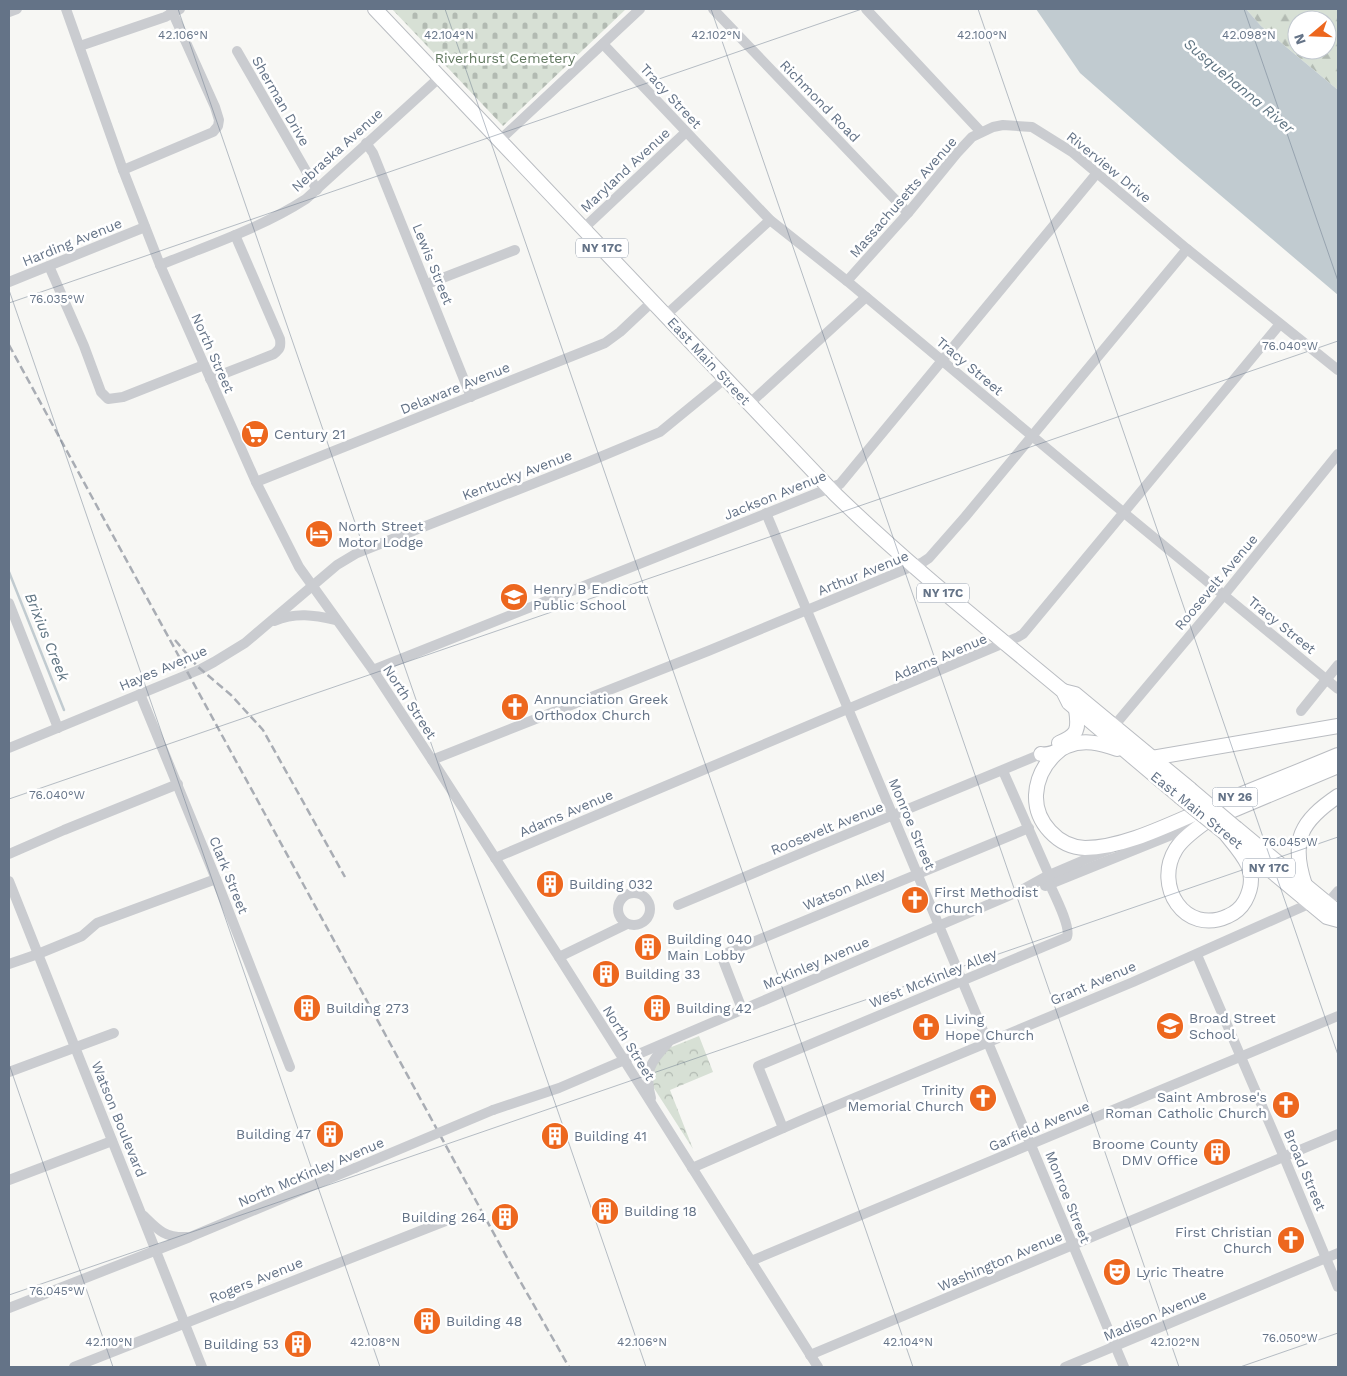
<svg xmlns="http://www.w3.org/2000/svg" width="1347" height="1376" viewBox="0 0 1347 1376" font-family="'Work Sans',sans-serif">
  <style>
    .forest { fill: url(#forest-firs); fill-rule: evenodd }
    .cemetery { fill: url(#cemetery-stones) }
    .park { fill: url(#park-crowns) }
    .water { fill: #c1cbd0 }
    .lines { fill: none; stroke-linecap: round; stroke-linejoin: round }
    .stream { stroke: #c1cbd0; stroke-width: 2.5 }
    .major-casing { stroke: #babdc2; stroke-width: 16 }
    .minor { stroke: #caccd0; stroke-width: 10 }
    .major { stroke: #fff; stroke-width: 14 }
    .rail { stroke: #a9adb4; stroke-width: 2.5; stroke-dasharray: 8 4; stroke-linecap: butt }
    .major-bridge-casing { stroke: #babdc2; stroke-width: 16; stroke-linecap: butt }
    .minor-bridge { stroke: #caccd0; stroke-width: 10 }
    .major-bridge { stroke: #fff; stroke-width: 14 }
    .ticks { fill: none; stroke: #647387; stroke-width: 1; stroke-opacity: 0.45 }
    .labels { text-anchor: middle; dominant-baseline: central; stroke-width: 5; stroke-linejoin: round; paint-order: stroke }
    .shield { fill: #fff; stroke: #929dab; stroke-width: 1 }
    .shield-label { font-size: 12px; font-weight: bold; fill: #647387 }
    .park-label { font-size: 14px; fill: #627960; stroke: #fff }
    .street-label { font-size: 14px; fill: #647387; stroke: #fff }
    .poi-label { font-size: 14px; fill: #647387; stroke: #fff; text-anchor: start }
    .water-label { font-size: 15px; font-style: italic; fill: #607583; stroke: #fff }
    .ticks-label { font-size: 12px; text-anchor: middle; fill: #647387; stroke: #fff; stroke-width: 5; stroke-linejoin: round; paint-order: stroke }
  </style>
  <defs>
    <pattern id="forest-firs" width="22" height="20" patternUnits="userSpaceOnUse" patternTransform="scale(1.25)"><rect width="22" height="20" fill="#d7e0d5"/><path d="M5 1l3.5 6h-7zM16 11l3.5 6h-7z" fill="#b2bab2"/></pattern>
    <pattern id="cemetery-stones" width="16" height="16" patternUnits="userSpaceOnUse" patternTransform="scale(1.25)"><rect width="16" height="16" fill="#d7e0d5"/><path d="M2 7V4a2 2 0 0 1 4 0v3zM10 15v-3a2 2 0 0 1 4 0v3z" fill="#b2bab2"/></pattern>
    <pattern id="park-crowns" width="20" height="18" patternUnits="userSpaceOnUse" patternTransform="scale(1.25)"><rect width="20" height="18" fill="#d7e0d5"/><path d="M2 6a3 3 0 1 1 6 0M12 15a3 3 0 1 1 6 0" fill="none" stroke="#b2bab2"/></pattern>
  </defs>
  <rect width="100%" height="100%" fill="#f7f7f4"/>
  <path class="forest" d="M1246,9H1338V90L1261,26ZM1297,20H1327V50H1297Z"/>
  <path class="cemetery" d="M392,9H626L503,126Z"/>
  <path class="park" d="M699,1036L713,1072L670,1090L693,1149L650,1082L659,1052Z"/>
  <path class="water" d="M1036,9H1246L1261,26L1338,90V295L1180,161L1080,73Z"/>
  <g class="lines">
    <path class="stream" d="M9,572L64,710"/>
    <defs>
      <g id="major">
        <path d="M375,9L835,494C907,564 986,627 1063,691L1069,703L1179,796"/>
        <path d="M1063,691L1075,694L1190,789"/>
        <path d="M1059,743C1078,735 1079,730 1076,709"/>
        <path d="M1060,750C1045,762 1037,776 1036,795C1035,822 1058,847 1085,848C1124,848 1172,823 1208,808C1251,790 1295,773 1338,755"/>
        <path d="M1041,754C1051,756 1058,750 1067,746C1084,739 1100,743 1117,749"/>
        <path d="M1152,758L1338,726"/>
        <path d="M1236,828L1334,909L1338,917"/>
        <path d="M1225,833C1233,843 1243,854 1248,865C1253,877 1251,890 1245,901C1241,908 1235,913 1228,916C1185,936 1153,886 1176,849C1183,838 1196,829 1207,821L1338,766"/>
        <path d="M1240,845L1327,917L1338,920"/>
        <path d="M1305,885C1290,840 1301,821 1338,796"/>
      </g>
    </defs>
    <use href="#major" class="major-casing"/>
    <g class="minor">
      <path d="M66,9L123,170L160,265L256,482L299,567L373,670L432,760L559,957L818,1367"/>
      <path d="M713,9L908,213"/>
      <path d="M866,9L981,132"/>
      <path d="M9,12L17,9"/>
      <path d="M603,44L770,220L847,281L1123,512L1338,689"/>
      <path d="M80,46L165,17L180,9"/>
      <path d="M237,51L317,190"/>
      <path d="M500,140L640,9"/>
      <path d="M366,143L373,153L471,397"/>
      <path d="M123,170L213,132L218,126L219,120L215,107L171,9"/>
      <path d="M584,228L686,132"/>
      <path d="M160,265C209,245 261,228 306,199L440,77"/>
      <path d="M49,266L84,346L101,392L108,399L123,397L204,365"/>
      <path d="M847,281L908,213L957,153L972,137L993,127L1003,125L1032,127L1072,152L1187,249L1338,370"/>
      <path d="M9,282L145,227"/>
      <path d="M427,284L515,250"/>
      <path d="M666,315L770,220"/>
      <path d="M210,379L274,354C280,349 281,347 280,339L235,235"/>
      <path d="M749,404L866,297"/>
      <path d="M256,482L605,343L620,332L653,301"/>
      <path d="M766,513L1124,1367"/>
      <path d="M9,603L58,728"/>
      <path d="M274,621C296,612 314,615 336,620"/>
      <path d="M373,670L840,484L1097,173"/>
      <path d="M140,694L216,879L290,1067"/>
      <path d="M1301,711L1338,665"/>
      <path d="M1114,726L1224,595L1338,454"/>
      <path d="M9,748L201,669L214,662L245,643L337,565L357,553L588,462L660,432L726,378"/>
      <path d="M432,760L708,651L923,562L929,558L965,517L1187,249"/>
      <path d="M1003,771L1049,875"/>
      <path d="M9,854L64,830L178,784"/>
      <path d="M495,858L1018,637L1023,634L1280,324"/>
      <path d="M9,881L202,1367"/>
      <path d="M1045,886L1196,825"/>
      <circle cx="634" cy="909" r="16"/>
      <path d="M1327,904L1338,891"/>
      <path d="M678,905L811,849L1041,754"/>
      <path d="M1197,955L1284,1157L1338,1287"/>
      <path d="M559,957L627,924"/>
      <path d="M9,964L38,954L82,936L97,923L216,879"/>
      <path d="M742,1009L723,960L725,955L729,952L1029,828"/>
      <path d="M9,1072L114,1033"/>
      <path d="M651,1098C644,1072 650,1062 668,1043"/>
      <path d="M493,1110L559,1088L1020,891L1049,875L1110,849"/>
      <path d="M783,1128L758,1066L1067,937C1071,927 1055,896 1050,885"/>
      <path d="M692,1168L811,1116L1133,982L1311,903"/>
      <path d="M9,1180L112,1141"/>
      <path d="M144,1216C158,1230 165,1238 187,1237"/>
      <path d="M751,1261L1338,1016"/>
      <path d="M9,1308L190,1237L355,1168"/>
      <path d="M810,1355L1338,1134"/>
      <path d="M74,1367L448,1220"/>
      <path d="M1065,1367L1338,1253"/>
    </g>
    <use href="#major" class="major"/>
    <g class="rail">
      <path d="M9,345L511,1265L569,1367"/>
      <path d="M175,640L197,666L231,695L263,730L345,877"/>
    </g>
    <defs>
      <g id="major-bridge">
        <path d="M1190,789L1236,828"/>
        <path d="M1179,796L1225,833"/>
      </g>
    </defs>
    <use href="#major-bridge" class="major-bridge-casing"/>
    <path class="minor-bridge" d="M355,1168L493,1110"/>
    <use href="#major-bridge" class="major-bridge"/>
  </g>
  <path class="ticks" d="M178,9L646,1367M445,9L913,1367M711,9L1179,1367M978,9L1338,1055M1244,9L1338,281M9,290L380,1367M9,303L862,9M9,799L1338,341M9,1064L113,1367M9,1295L1338,837M1240,1367L1338,1333"/>
  <defs>
    <symbol id="supermarket-disc" viewBox="-11 -11 22 22"><circle r="9.5" fill="#ed671e" stroke="#fff"/><path d="M-6-5.5h2.5l.6 2H6L4.5 2H-2.5L-4.4-4H-6ZM-1.5 3.2a1.3 1.3 0 1 0 .1 0ZM3 3.2a1.3 1.3 0 1 0 .1 0Z" fill="#fff"/></symbol>
    <symbol id="hotel-disc" viewBox="-11 -11 22 22"><circle r="9.5" fill="#ed671e" stroke="#fff"/><path d="M-6-4.5h1.5V1H6V5H4.5V3h-9V5H-6ZM-4 0a1.8 1.8 0 1 1 3.6 0ZM.5 0V-2.5h3Q6-2.5 6 0Z" fill="#fff"/></symbol>
    <symbol id="school-disc" viewBox="-11 -11 22 22"><circle r="9.5" fill="#ed671e" stroke="#fff"/><path d="M0-5L7-2L0 1L-7-2ZM-4 1L0 2.5L4 1V4Q0 6-4 4Z" fill="#fff"/></symbol>
    <symbol id="church-disc" viewBox="-11 -11 22 22"><circle r="9.5" fill="#ed671e" stroke="#fff"/><path d="M-1.2-6h2.4v3.5h3.3v2.4h-3.3V6h-2.4V-.1h-3.3v-2.4h3.3Z" fill="#fff"/></symbol>
    <symbol id="building-disc" viewBox="-11 -11 22 22"><circle r="9.5" fill="#ed671e" stroke="#fff"/><path d="M-4-6H4V6H1V3H-1V6H-4ZM-2.5-4.3h1.7v1.8h-1.7ZM.8-4.3h1.7v1.8H.8ZM-2.5-1h1.7V.8h-1.7ZM.8-1h1.7V.8H.8Z" fill="#fff"/></symbol>
    <symbol id="theatre-disc" viewBox="-11 -11 22 22"><circle r="9.5" fill="#ed671e" stroke="#fff"/><path d="M-5-5.5Q0-4 5-5.5V0Q5 5 0 6Q-5 5-5 0ZM-3.3-2.5H-1v1.5H-3.3ZM1-2.5H3.3v1.5H1ZM-2.8 1Q0 5.5 2.8 1Z" fill="#fff"/></symbol>
  </defs>
  <g fill-rule="evenodd">
    <use href="#supermarket-disc" x="239" y="418" width="32" height="32"/>
    <use href="#hotel-disc" x="303" y="518" width="32" height="32"/>
    <use href="#school-disc" x="498" y="581" width="32" height="32"/>
    <use href="#church-disc" x="499" y="691" width="32" height="32"/>
    <use href="#building-disc" x="534" y="868" width="32" height="32"/>
    <use href="#church-disc" x="899" y="884" width="32" height="32"/>
    <use href="#building-disc" x="632" y="931" width="32" height="32"/>
    <use href="#building-disc" x="590" y="958" width="32" height="32"/>
    <use href="#building-disc" x="291" y="992" width="32" height="32"/>
    <use href="#building-disc" x="641" y="992" width="32" height="32"/>
    <use href="#school-disc" x="1154" y="1010" width="32" height="32"/>
    <use href="#church-disc" x="910" y="1011" width="32" height="32"/>
    <use href="#church-disc" x="967" y="1082" width="32" height="32"/>
    <use href="#church-disc" x="1270" y="1089" width="32" height="32"/>
    <use href="#building-disc" x="314" y="1118" width="32" height="32"/>
    <use href="#building-disc" x="539" y="1120" width="32" height="32"/>
    <use href="#building-disc" x="1201" y="1136" width="32" height="32"/>
    <use href="#building-disc" x="589" y="1195" width="32" height="32"/>
    <use href="#building-disc" x="489" y="1201" width="32" height="32"/>
    <use href="#church-disc" x="1275" y="1224" width="32" height="32"/>
    <use href="#theatre-disc" x="1101" y="1256" width="32" height="32"/>
    <use href="#building-disc" x="411" y="1305" width="32" height="32"/>
    <use href="#building-disc" x="282" y="1328" width="32" height="32"/>
  </g>
  <g class="labels">
    <g class="shield">
      <rect x="576" y="238.5" width="52" height="19" rx="4"/>
      <rect x="917" y="583.5" width="52" height="19" rx="4"/>
      <rect x="1212.5" y="787.5" width="45" height="19" rx="4"/>
      <rect x="1243" y="858.5" width="52" height="19" rx="4"/>
    </g>
    <g class="shield-label">
      <text x="602" y="248">NY 17C</text>
      <text x="943" y="593">NY 17C</text>
      <text x="1235" y="797">NY 26</text>
      <text x="1269" y="868">NY 17C</text>
    </g>
    <g class="park-label">
      <text x="505" y="58">Riverhurst Cemetery</text>
    </g>
    <g class="street-label">
      <text transform="translate(671 96) rotate(47)">Tracy Street</text>
      <text transform="translate(281 101) rotate(60)">Sherman Drive</text>
      <text transform="translate(820 101) rotate(46)">Richmond Road</text>
      <text transform="translate(337 150) rotate(-42)">Nebraska Avenue</text>
      <text transform="translate(1109 167) rotate(39)">Riverview Drive</text>
      <text transform="translate(625 170) rotate(-43)">Maryland Avenue</text>
      <text transform="translate(903 197) rotate(-49)">Massachusetts Avenue</text>
      <text transform="translate(72 242) rotate(-22)">Harding Avenue</text>
      <text transform="translate(433 264) rotate(68)">Lewis Street</text>
      <text transform="translate(213 353) rotate(66)">North Street</text>
      <text transform="translate(709 361) rotate(47)">East Main Street</text>
      <text transform="translate(970 366) rotate(40)">Tracy Street</text>
      <text transform="translate(455 388) rotate(-22)">Delaware Avenue</text>
      <text transform="translate(517 475) rotate(-21)">Kentucky Avenue</text>
      <text transform="translate(775 495) rotate(-22)">Jackson Avenue</text>
      <text transform="translate(863 573) rotate(-22)">Arthur Avenue</text>
      <text transform="translate(1216 582) rotate(-50)">Roosevelt Avenue</text>
      <text transform="translate(1282 625) rotate(39)">Tracy Street</text>
      <text transform="translate(940 657) rotate(-23)">Adams Avenue</text>
      <text transform="translate(163 668) rotate(-23)">Hayes Avenue</text>
      <text transform="translate(410 702) rotate(57)">North Street</text>
      <text transform="translate(1197 810) rotate(39)">East Main Street</text>
      <text transform="translate(566 813) rotate(-23)">Adams Avenue</text>
      <text transform="translate(912 824) rotate(67)">Monroe Street</text>
      <text transform="translate(827 828) rotate(-22)">Roosevelt Avenue</text>
      <text transform="translate(229 875) rotate(68)">Clark Street</text>
      <text transform="translate(844 889) rotate(-23)">Watson Alley</text>
      <text transform="translate(816 963) rotate(-23)">McKinley Avenue</text>
      <text transform="translate(933 978) rotate(-22)">West McKinley Alley</text>
      <text transform="translate(1093 983) rotate(-23)">Grant Avenue</text>
      <text transform="translate(629 1043) rotate(58)">North Street</text>
      <text transform="translate(119 1119) rotate(68)">Watson Boulevard</text>
      <text transform="translate(1039 1126) rotate(-23)">Garfield Avenue</text>
      <text transform="translate(1305 1170) rotate(67)">Broad Street</text>
      <text transform="translate(311 1172) rotate(-23)">North McKinley Avenue</text>
      <text transform="translate(1068 1197) rotate(68)">Monroe Street</text>
      <text transform="translate(1000 1261) rotate(-23)">Washington Avenue</text>
      <text transform="translate(256 1280) rotate(-22)">Rogers Avenue</text>
      <text transform="translate(1155 1315) rotate(-23)">Madison Avenue</text>
    </g>
    <g class="poi-label">
      <text x="274" y="434">Century 21</text>
      <text x="338" y="526">North Street<tspan x="338" dy="16">Motor Lodge</tspan></text>
      <text x="533" y="589">Henry B Endicott<tspan x="533" dy="16">Public School</tspan></text>
      <text x="534" y="699">Annunciation Greek<tspan x="534" dy="16">Orthodox Church</tspan></text>
      <text x="569" y="884">Building 032</text>
      <text x="934" y="892">First Methodist<tspan x="934" dy="16">Church</tspan></text>
      <text x="667" y="939">Building 040<tspan x="667" dy="16">Main Lobby</tspan></text>
      <text x="625" y="974">Building 33</text>
      <text x="326" y="1008">Building 273</text>
      <text x="676" y="1008">Building 42</text>
      <text x="1189" y="1018">Broad Street<tspan x="1189" dy="16">School</tspan></text>
      <text x="945" y="1019">Living<tspan x="945" dy="16">Hope Church</tspan></text>
      <text x="964" y="1090" text-anchor="end">Trinity<tspan x="964" dy="16">Memorial Church</tspan></text>
      <text x="1267" y="1097" text-anchor="end">Saint Ambrose's<tspan x="1267" dy="16">Roman Catholic Church</tspan></text>
      <text x="311" y="1134" text-anchor="end">Building 47</text>
      <text x="574" y="1136">Building 41</text>
      <text x="1198" y="1144" text-anchor="end">Broome County<tspan x="1198" dy="16">DMV Office</tspan></text>
      <text x="624" y="1211">Building 18</text>
      <text x="486" y="1217" text-anchor="end">Building 264</text>
      <text x="1272" y="1232" text-anchor="end">First Christian<tspan x="1272" dy="16">Church</tspan></text>
      <text x="1136" y="1272">Lyric Theatre</text>
      <text x="446" y="1321">Building 48</text>
      <text x="279" y="1344" text-anchor="end">Building 53</text>
    </g>
    <g class="water-label">
      <text transform="translate(1239 86) rotate(40)">Susquehanna River</text>
      <text transform="translate(47 637) rotate(68)">Brixius Creek</text>
    </g>
  </g>
  <g class="ticks-label">
    <text x="183" y="39">42.106°N</text>
    <text x="449" y="39">42.104°N</text>
    <text x="716" y="39">42.102°N</text>
    <text x="982" y="39">42.100°N</text>
    <text x="1249" y="39">42.098°N</text>
    <text x="57" y="303">76.035°W</text>
    <text x="1290" y="350">76.040°W</text>
    <text x="57" y="799">76.040°W</text>
    <text x="1290" y="846">76.045°W</text>
    <text x="57" y="1295">76.045°W</text>
    <text x="1290" y="1342">76.050°W</text>
    <text x="109" y="1346">42.110°N</text>
    <text x="375" y="1346">42.108°N</text>
    <text x="642" y="1346">42.106°N</text>
    <text x="908" y="1346">42.104°N</text>
    <text x="1175" y="1346">42.102°N</text>
  </g>
  <rect width="1347" height="1376" fill="none" stroke="#647387" stroke-width="20"/>
  <g transform="translate(1312 35) rotate(251)"><circle r="24" fill="#ffffff" stroke="#c1c7cf"/>
  <path d="M0-4L9 19L0 12L-9 19Z" fill="#ed671e"/>
  <text y="-8" font-size="14" font-weight="bold" text-anchor="middle" fill="#647387">N</text>
  </g>
</svg>
